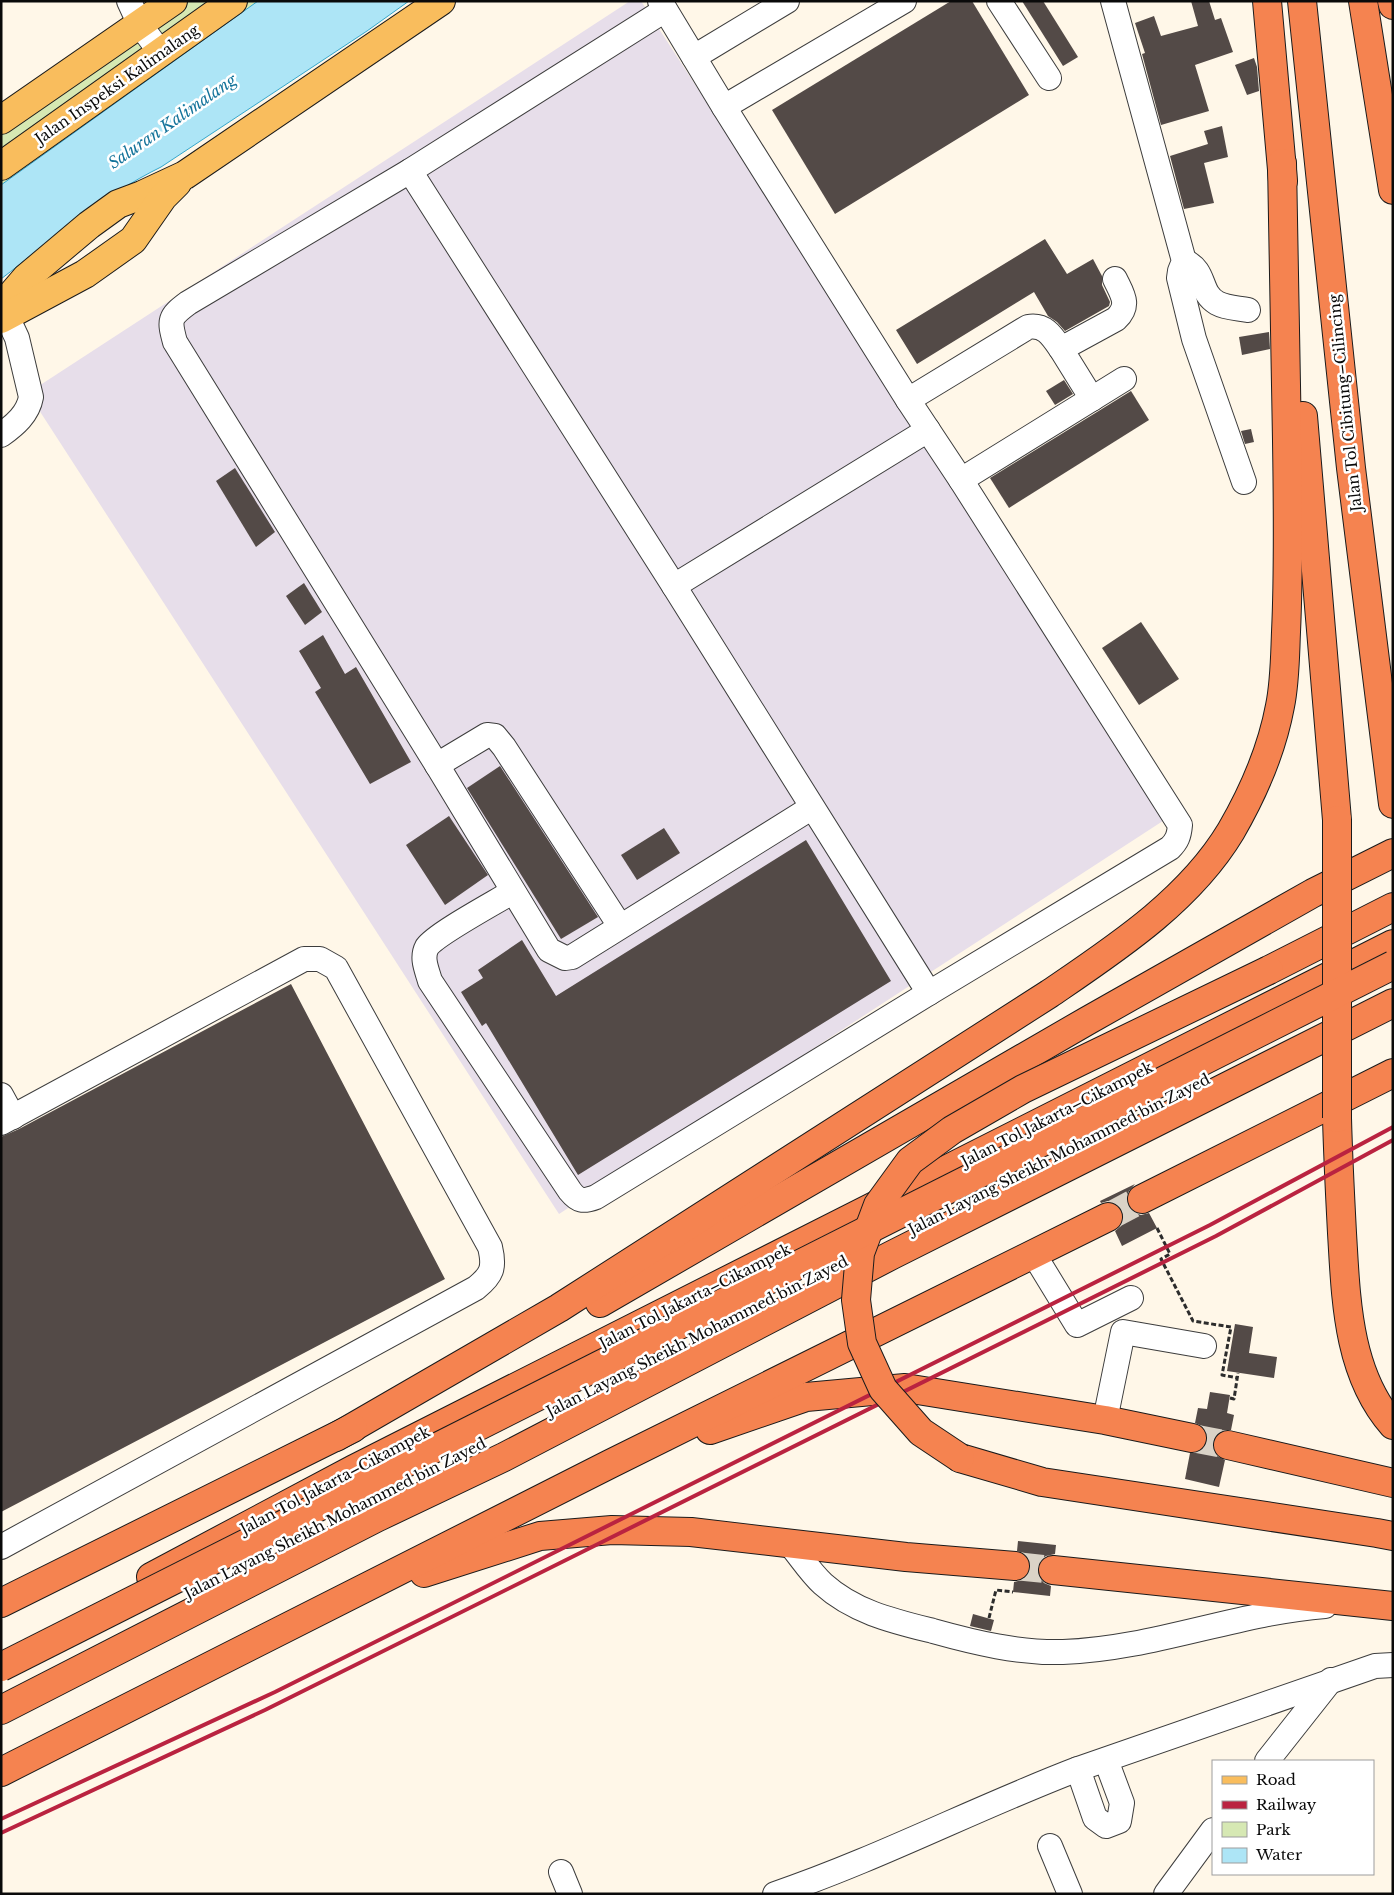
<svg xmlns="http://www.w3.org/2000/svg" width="1394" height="1895" viewBox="0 0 1394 1895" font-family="'Libre Baskerville',serif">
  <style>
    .industrial { fill: #e7deea }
    .green { fill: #d6e8b3 }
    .water { fill: #ade5f6; stroke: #34a6cd }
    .building { fill: #534a47 }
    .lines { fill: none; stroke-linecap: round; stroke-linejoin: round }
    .highway-tunnel { stroke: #dad3c7; stroke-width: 28; stroke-dasharray: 28 14; stroke-linecap: butt }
    .minor-casing { stroke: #3d3d3d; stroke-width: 26 }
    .major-casing { stroke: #1b1b1b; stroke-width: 30 }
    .highway-casing { stroke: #1b1b1b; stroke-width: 30 }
    .path { stroke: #2c2c2c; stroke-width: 3; stroke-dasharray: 5 2.5; stroke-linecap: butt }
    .minor { stroke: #fff; stroke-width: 24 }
    .major { stroke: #f9bd5d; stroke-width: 28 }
    .highway { stroke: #f58350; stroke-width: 28 }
    .rail { stroke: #ba2340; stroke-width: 4 }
    .highway-bridge-casing { stroke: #1b1b1b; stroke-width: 30; stroke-linecap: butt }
    .highway-bridge { stroke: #f58350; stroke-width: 28 }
    .labels { text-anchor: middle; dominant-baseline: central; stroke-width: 5; stroke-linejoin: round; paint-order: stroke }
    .street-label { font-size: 15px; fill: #0a0a0a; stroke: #fff }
    .water-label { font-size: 16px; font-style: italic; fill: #15749b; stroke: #fff }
  </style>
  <rect width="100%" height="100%" fill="#fff7e8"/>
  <path class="industrial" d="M630,1H641L1169,817L559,1214L28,393Z"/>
  <path class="green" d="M173,1H258L1,185V120Z"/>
  <path class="water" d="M258,1H409L367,31L161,167C102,196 53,239 1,279V185Z"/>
  <g class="building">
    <path d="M951,1H972L1029,95L835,214L772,110Z"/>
    <path d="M1022,1H1043L1078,57L1063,66Z"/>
    <path d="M1191,1H1209L1215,20L1221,18L1233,52L1195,65L1209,111L1161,125L1142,54L1145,53L1135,23L1154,16L1161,36L1198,26Z"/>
    <path d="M1254,58L1257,67L1259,91L1247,95L1235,65Z"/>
    <path d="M1222,126L1228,157L1204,163L1214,203L1184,209L1170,156L1208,144L1204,131Z"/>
    <path d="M1045,239L1067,274L1093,259L1102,276V285L1110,302L1109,306L1065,331L1057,322L1048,316L1034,292L917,364L896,330Z"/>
    <path d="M1269,332L1270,349L1242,355L1239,337Z"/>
    <path d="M1064,380L1073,394L1055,405L1046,391Z"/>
    <path d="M1131,391L1149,420L1009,508L990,478Z"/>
    <path d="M1251,429L1254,442L1245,444L1241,431Z"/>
    <path d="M235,468L275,532L256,547L216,481Z"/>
    <path d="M304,583L322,612L305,625L286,596Z"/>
    <path d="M1141,622L1179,679L1139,705L1102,648Z"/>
    <path d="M323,635L345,674L356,667L411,762L370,784L315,692L321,688L299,651Z"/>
    <path d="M500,766L598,917L561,939L467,788Z"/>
    <path d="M449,816L488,875L445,905L406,845Z"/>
    <path d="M664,828L680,853L637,880L621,855Z"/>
    <path d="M806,840L891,981L578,1175L486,1023L482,1026L461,992L483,978L478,970L522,940L556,996Z"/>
    <path d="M291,984L445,1279L1,1512V1137L19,1129Z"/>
    <path d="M1135,1184L1129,1191L1126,1198L1128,1206L1133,1212L1141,1215L1149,1213L1157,1228L1122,1246L1115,1231L1121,1226L1124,1218L1122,1210L1116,1204L1108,1201L1101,1203L1100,1201Z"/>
    <path d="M1235,1324L1253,1327L1249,1353L1277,1357L1274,1378L1227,1371Z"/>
    <path d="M1210,1392L1230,1395L1227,1413L1234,1415L1231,1430H1223L1217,1434L1213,1442V1449L1217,1456L1225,1460L1219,1487L1185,1479L1190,1453H1197L1203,1449L1207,1442V1433L1202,1426L1195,1423L1198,1408L1207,1409Z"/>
    <path d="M1018,1541L1056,1545L1055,1554L1046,1556L1041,1560L1038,1568L1039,1577L1044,1583L1051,1586L1050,1596L1013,1592L1014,1582L1022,1580L1028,1575L1030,1568L1029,1559L1024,1553L1017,1551Z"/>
    <path d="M973,1614L994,1620L991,1631L970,1626Z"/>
  </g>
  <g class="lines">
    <g class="highway-tunnel">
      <path d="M1108,1217L1142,1199"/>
      <path d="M1192,1438L1228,1445"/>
      <path d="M1015,1566L1053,1570"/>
    </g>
    <defs>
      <g id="minor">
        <path d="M129,1L140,25L161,53"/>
        <path d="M999,1L1049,78"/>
        <path d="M1113,1L1184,261L1180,271L1179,278L1194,339L1244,482"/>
        <path d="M665,10L410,171L188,303C169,317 169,320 175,342L437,765L549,950L565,958L572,957L811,808"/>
        <path d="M694,57L787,1"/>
        <path d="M724,107L904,1"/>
        <path d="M410,171L674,586L929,993"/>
        <path d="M1184,261C1207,271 1198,292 1217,303C1226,308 1238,308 1248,310"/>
        <path d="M1061,349L1092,399"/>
        <path d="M908,400L1028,327C1045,324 1052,336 1061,349L1116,319C1131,305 1122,294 1115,279"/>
        <path d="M1,435C15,425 28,414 31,397L17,338L2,306"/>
        <path d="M961,480L1124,379"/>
        <path d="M674,586L928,430"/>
        <path d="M437,765L487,735L495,736L504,747L620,926"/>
        <path d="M512,892C496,902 436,934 427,947C421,958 427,970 430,981L570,1191C578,1201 583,1202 596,1197L929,993L1170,848C1177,841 1179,836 1180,825L961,480L908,400L724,107L660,1"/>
        <path d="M1,1095L13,1117"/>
        <path d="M1,1123L304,959H320L336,968L490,1247C495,1268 492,1275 476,1288L1,1547"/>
        <path d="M1033,1253L1077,1325L1131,1298"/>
        <path d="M1105,1420L1123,1332L1204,1346"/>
        <path d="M789,1543C800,1556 810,1572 823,1584C854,1612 893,1621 933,1631C976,1643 1018,1653 1063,1652C1152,1649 1236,1613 1325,1606"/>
        <path d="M1267,1761L1331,1680"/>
        <path d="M1078,1769L1095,1818L1106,1826L1119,1821L1122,1803L1106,1760"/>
        <path d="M1050,1846L1070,1894"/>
        <path d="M561,1872L570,1894"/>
        <path d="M775,1894C878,1859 976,1808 1078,1769L1375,1666L1393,1665"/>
        <path d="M1166,1894L1213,1830"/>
      </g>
      <g id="major">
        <path d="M1,120L173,1"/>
        <path d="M1,166L233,1"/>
        <path d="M1,307L26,278L89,225L118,204L142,195L185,175L441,1"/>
        <path d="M1,319L85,274L133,240L163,197L177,183"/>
      </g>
      <g id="highway">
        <path d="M1267,1L1283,181"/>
        <path d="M1302,1L1351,468L1393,804"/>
        <path d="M1363,1L1393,190"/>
        <path d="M1392,1L1393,5"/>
        <path d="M1303,416L1337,820"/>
        <path d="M1269,970L1393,907"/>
        <path d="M1337,1118C1338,1156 1340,1195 1342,1233C1346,1298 1347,1373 1393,1425"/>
        <path d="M1142,1199L1393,1073"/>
        <path d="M600,1303L1087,1021L1313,893L1393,853"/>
        <path d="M710,1430L806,1397L905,1388L1105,1420L1192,1438"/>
        <path d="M336,1437L559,1308L1049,994C1115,949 1189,901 1231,831C1253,793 1272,749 1280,706C1285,682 1285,656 1286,632C1289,568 1288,505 1287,441C1285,348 1284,255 1282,163"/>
        <path d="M1228,1445L1393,1483"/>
        <path d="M960,1458L1042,1482L1377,1533L1393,1536"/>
        <path d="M1053,1570L1393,1606"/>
        <path d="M424,1573L540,1536L612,1530L691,1532L906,1557L1015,1566"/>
        <path d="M151,1577L354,1469L1393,944"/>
        <path d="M1,1603L353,1428"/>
        <path d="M1,1710L378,1517L504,1457L892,1255L1393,1003"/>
        <path d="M1,1772L610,1464L1108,1217"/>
      </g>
    </defs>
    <use href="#minor" class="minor-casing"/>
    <use href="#major" class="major-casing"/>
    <use href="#highway" class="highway-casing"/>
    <g class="path">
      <path d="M1157,1228L1170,1254L1161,1259L1193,1321L1231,1327L1222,1375L1238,1378"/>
      <path d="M1230,1398L1234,1399L1238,1373"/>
      <path d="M989,1618L996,1590L1013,1592"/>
    </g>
    <use href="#minor" class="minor"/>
    <use href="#major" class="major"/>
    <use href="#highway" class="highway"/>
    <g class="rail">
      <path d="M1,1819L275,1692L1210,1225L1393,1127"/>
      <path d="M1,1833L265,1710L1216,1236L1393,1140"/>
    </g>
    <defs>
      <g id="highway-bridge">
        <path d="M1337,820V1118"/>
        <path d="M960,1458L921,1432L883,1389L862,1343L856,1300L860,1253L878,1205L910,1161L952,1130L1023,1089L1269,970"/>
        <path d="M1,1667L1393,965"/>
      </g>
    </defs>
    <use href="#highway-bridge" class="highway-bridge-casing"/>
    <use href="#highway-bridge" class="highway-bridge"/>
  </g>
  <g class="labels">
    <g class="street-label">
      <text transform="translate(117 84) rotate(-35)">Jalan Inspeksi Kalimalang</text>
      <text transform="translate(1345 403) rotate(-96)">Jalan Tol Cibitung–Cilincing</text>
      <text transform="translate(1057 1114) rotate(-27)">Jalan Tol Jakarta–Cikampek</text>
      <text transform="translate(1059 1154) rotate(-27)">Jalan Layang Sheikh Mohammed bin Zayed</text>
      <text transform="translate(695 1296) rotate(-27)">Jalan Tol Jakarta–Cikampek</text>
      <text transform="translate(697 1336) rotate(-27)">Jalan Layang Sheikh Mohammed bin Zayed</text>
      <text transform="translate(335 1480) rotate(-28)">Jalan Tol Jakarta–Cikampek</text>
      <text transform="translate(335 1518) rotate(-27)">Jalan Layang Sheikh Mohammed bin Zayed</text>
    </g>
    <g class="water-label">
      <text transform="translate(172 121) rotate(-35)">Saluran Kalimalang</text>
    </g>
  </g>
  <rect width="1394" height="1895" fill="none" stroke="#0a0a0a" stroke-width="5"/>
  <rect x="1212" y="1760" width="162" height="115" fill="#ffffff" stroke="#9d9d9d"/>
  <rect x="1222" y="1776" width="25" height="8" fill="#f9bd5d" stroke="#9d9d9d"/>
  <text x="1256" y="1785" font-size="15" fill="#0a0a0a">Road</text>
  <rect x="1222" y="1801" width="25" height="8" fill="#ba2340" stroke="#9d9d9d"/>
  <text x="1256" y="1810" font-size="15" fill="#0a0a0a">Railway</text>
  <rect x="1222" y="1822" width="25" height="15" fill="#d6e8b3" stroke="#9d9d9d"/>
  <text x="1256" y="1835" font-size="15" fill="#0a0a0a">Park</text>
  <rect x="1222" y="1848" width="25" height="15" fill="#ade5f6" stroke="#9d9d9d"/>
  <text x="1256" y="1860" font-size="15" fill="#0a0a0a">Water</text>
</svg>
